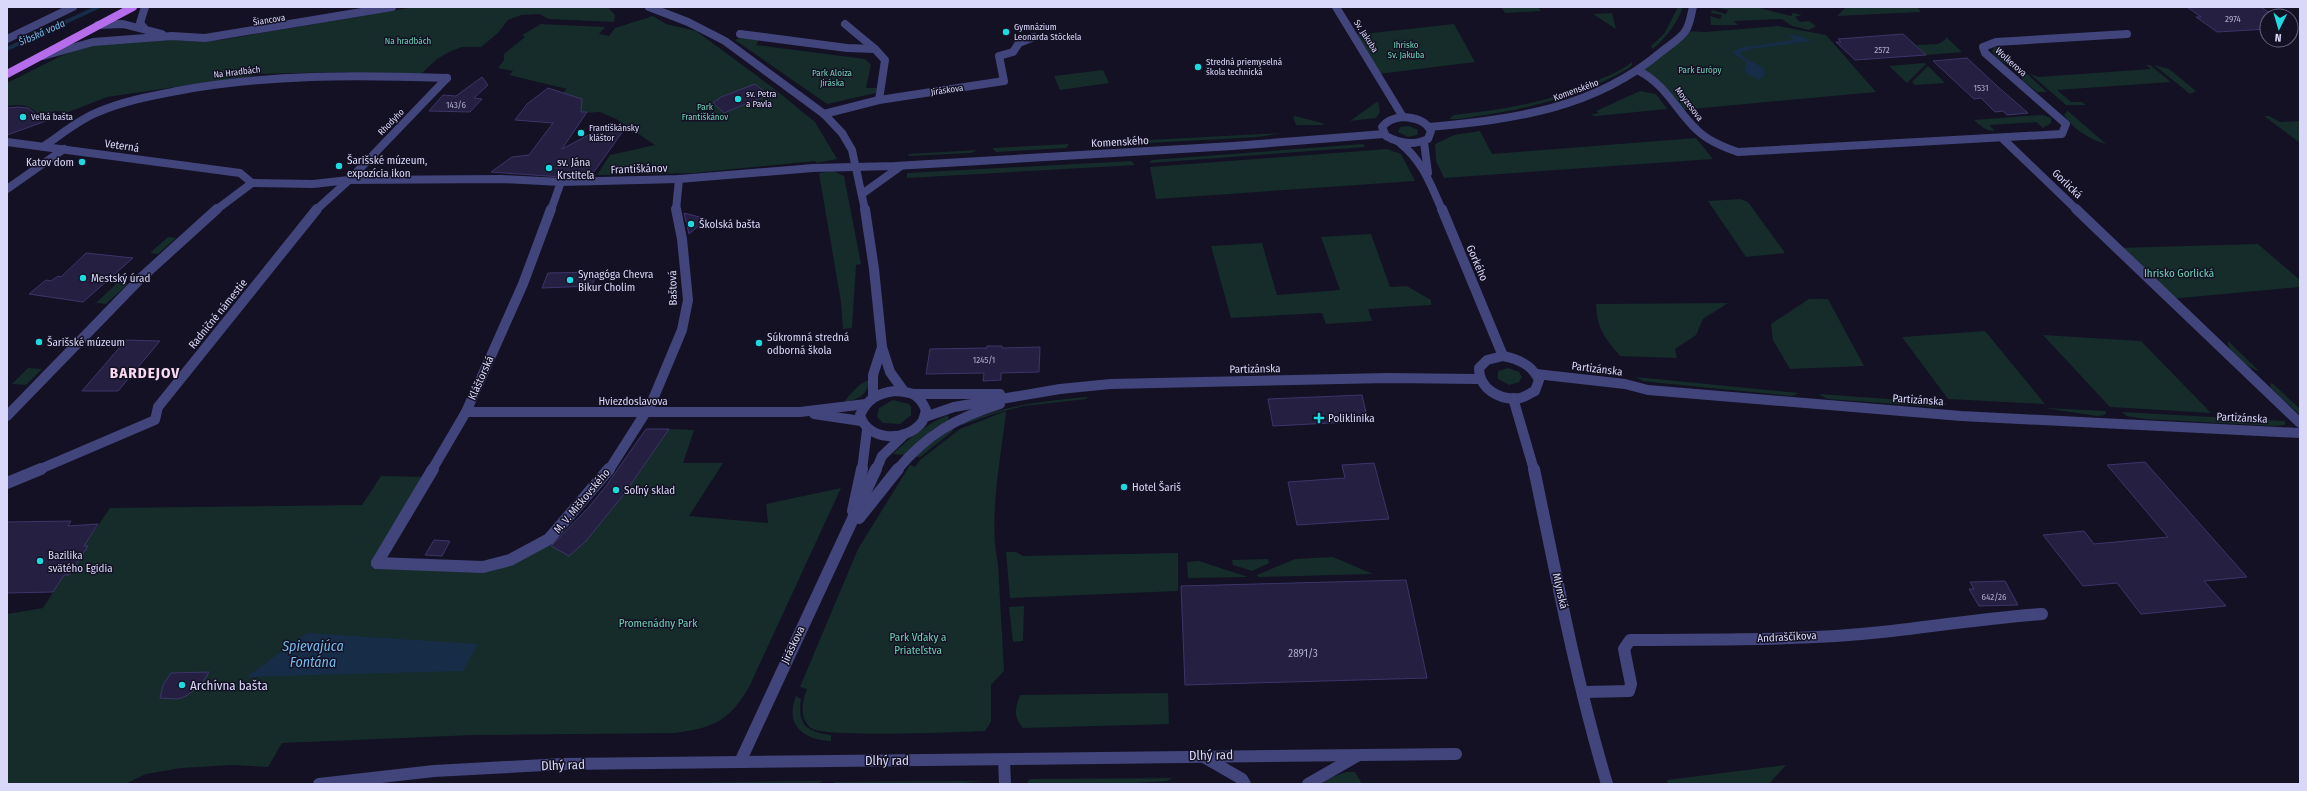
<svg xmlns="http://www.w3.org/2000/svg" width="2307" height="791" viewBox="0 0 2307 791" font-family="'Fira Sans Condensed',sans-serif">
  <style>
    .green { fill: #152c2a }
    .water { fill: #172c47 }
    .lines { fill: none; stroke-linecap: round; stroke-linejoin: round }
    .stream { stroke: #172c47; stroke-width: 4 }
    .building { fill: #252041; stroke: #3c356a }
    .minor-far2 { stroke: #42447c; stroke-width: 8 }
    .minor-far1 { stroke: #42447c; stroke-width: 10 }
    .minor { stroke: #42447c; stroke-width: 12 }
    .major { stroke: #b56dec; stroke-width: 8 }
    .poi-dot { fill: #1ed9e0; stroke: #131123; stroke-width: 1.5 }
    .labels { text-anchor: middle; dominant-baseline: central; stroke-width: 3; stroke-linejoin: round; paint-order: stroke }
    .number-label { font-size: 9px; fill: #adaacc }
    .far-street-label { font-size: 9px; fill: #dad8fa; stroke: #131123 }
    .far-poi-label { font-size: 9px; fill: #dad8fa; stroke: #131123; text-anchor: start }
    .far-park-label { font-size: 9px; fill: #6dd1b2; stroke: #131123 }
    .far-water-label { font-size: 10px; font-style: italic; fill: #73bced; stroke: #131123 }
    .street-label { font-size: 11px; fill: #dad8fa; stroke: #131123 }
    .poi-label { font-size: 11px; fill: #dad8fa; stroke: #131123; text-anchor: start }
    .park-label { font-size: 11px; fill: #6dd1b2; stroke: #131123 }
    .near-number-label { font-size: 11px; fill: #adaacc }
    .near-poi-label { font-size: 13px; fill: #dad8fa; stroke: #131123; text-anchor: start }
    .near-street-label { font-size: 13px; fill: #dad8fa; stroke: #131123 }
    .near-water-label { font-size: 14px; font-style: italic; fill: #73bced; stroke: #131123 }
    .district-label { font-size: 15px; font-weight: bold; letter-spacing: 1px; fill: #fadaf0; stroke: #131123 }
  </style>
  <rect width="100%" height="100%" fill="#131123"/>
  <g class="green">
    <path d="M414,7H608L615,15L614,22L549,19L539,14L521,15L508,20L498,33L481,47H462L451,51L437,59L421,74L341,72L253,74L251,76L107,97L66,113C57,109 49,111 43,119C32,106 23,103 7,106V83L61,56L86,46L143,40H220Z"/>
    <path d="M1501,7H1538L1541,11L1505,13Z"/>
    <path d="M1678,7H1683C1677,24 1666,37 1653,49L1651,46L1664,34Z"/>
    <path d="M1713,7H1756L1791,16L1793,13L1802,15L1795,17L1800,22L1809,21L1816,26L1809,30L1792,26L1782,19L1734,21L1738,25H1711L1710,16L1720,19L1722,15L1711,13L1712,10L1726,14L1728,10Z"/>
    <path d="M1846,7H1917L1921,12L1837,16Z"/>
    <path d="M1612,13L1616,29L1593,14Z"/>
    <path d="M653,16L666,24L696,31L772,87L815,122L837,159L816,163L815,161L694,173L597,175L610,155L655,145L616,119L600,112L548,115L544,110L567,89L509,75L513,71L498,68L504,60V54L525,37L522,35L541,24L605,27L599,34L609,36L615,28Z"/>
    <path d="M1454,24L1475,62L1378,74L1354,35Z"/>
    <path d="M1778,26L1826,35L1876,92L1681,110L1639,71L1686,31L1705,32Z"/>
    <path d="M1946,37L1962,52L1926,55L1916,45L1938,44L1945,40Z"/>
    <path d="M740,38L759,40L756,45L865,59L871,65L866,88H877L876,93L827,104L735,40Z"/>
    <path d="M1995,46L2021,68C2009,67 1998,61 1992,51Z"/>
    <path d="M1632,62V65L1629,68C1584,94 1536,107 1485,115C1474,116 1460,120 1449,119L1454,115C1503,110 1550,102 1594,82C1607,76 1621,71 1632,62Z"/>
    <path d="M1924,63L1926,64L1907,83L1889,66Z"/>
    <path d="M2146,65H2150L2171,82L2057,90L2071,102H2082L2086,105H2066L2029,73L2038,77L2151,69Z"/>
    <path d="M2154,65L2169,69L2196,91L2190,94Z"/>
    <path d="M1928,66L1945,83L1915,85L1912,82Z"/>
    <path d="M1103,70L1109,83L1060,90L1054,76Z"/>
    <path d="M2026,73L2047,92H2037L2022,80L2021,76Z"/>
    <path d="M1640,91L1656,94L1667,109L1596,116L1590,115L1599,113L1596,111Z"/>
    <path d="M1378,101L1380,112L1376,118L1350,121Z"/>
    <path d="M2068,110V111L2106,144C2089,139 2074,130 2064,115Z"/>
    <path d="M2042,115L2051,118V123L2043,128L2036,122L1989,125L1995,131C1985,131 1981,126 1974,120Z"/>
    <path d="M1295,116L1322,123L1324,125H1296L1293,117Z"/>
    <path d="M2264,116H2269L2280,122L2300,121V143Z"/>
    <path d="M1409,126L1418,130L1417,135L1408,137L1398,132L1400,127Z"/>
    <path d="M1480,131L1492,154L1696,138L1713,159L1444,178L1436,161L1435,144L1454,135Z"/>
    <path d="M1282,133L1258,137L1149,143L1148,140Z"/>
    <path d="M1069,144L1066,148L996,152L992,148Z"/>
    <path d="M1363,144L1365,147L1149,163L1152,160Z"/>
    <path d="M1387,149L1401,154L1415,181L1156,199L1150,167Z"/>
    <path d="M978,150L971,153L909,156L908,154Z"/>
    <path d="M1131,161L1135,165L907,178V173Z"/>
    <path d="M833,171L844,176L861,264L856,265L852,328L843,329L841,302L819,173Z"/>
    <path d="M1740,199L1748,202L1785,253L1746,257L1708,201Z"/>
    <path d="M1371,234L1390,287L1407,286L1431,300V305L1368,309L1372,321L1326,324L1322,313L1231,318L1211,246L1262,243L1277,295L1340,290L1321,237Z"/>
    <path d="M168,237L176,238L158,254L150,253Z"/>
    <path d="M2258,244L2300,280V287L2170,299L2116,248Z"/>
    <path d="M117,283L128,284L106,304L96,303Z"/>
    <path d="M1809,299H1828L1864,366L1790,369L1773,340L1771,324Z"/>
    <path d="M1728,303L1703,319L1696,335L1675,349L1677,358L1620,356C1604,337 1597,329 1596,304Z"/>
    <path d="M1985,331L2045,404L1948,399L1902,337Z"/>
    <path d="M2043,335L2141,341L2211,413L2110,407Z"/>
    <path d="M2228,341L2259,371C2250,369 2226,351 2228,341Z"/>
    <path d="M28,368L42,369L26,385L12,384Z"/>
    <path d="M1508,368L1519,372L1522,377L1519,382L1509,385L1498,379V371Z"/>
    <path d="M1636,377L1799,393L1792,396L1660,383L1643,381Z"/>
    <path d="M869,380C868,395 858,400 844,402C851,393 858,384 869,380Z"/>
    <path d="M2272,383L2300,409V415L2271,388L2270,384Z"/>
    <path d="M1818,394L1946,403L1945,405L1936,407L1828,399Z"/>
    <path d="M1088,397L1086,399L1024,406L996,413L962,425V424C1005,405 1042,401 1088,397Z"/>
    <path d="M893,400L909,404L911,407V415L900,424L883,423L877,417L879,408Z"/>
    <path d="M2044,408L2106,411L2105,415L2097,416Z"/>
    <path d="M1006,411C1001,459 988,518 998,564L1004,671L991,685V722L985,731C959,732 825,738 811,728C799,718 802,702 807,689L800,687L858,549L910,465L915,467L920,460L960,429Z"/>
    <path d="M2122,412L2285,421V425L2276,426L2145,419L2127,416Z"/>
    <path d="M948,415L949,420L932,430L905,455L893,454C908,439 928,423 948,415Z"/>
    <path d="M952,428L953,431L920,457H916L925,448Z"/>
    <path d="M669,429L694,430L683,463H723L689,516L768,523L766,504L841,488L750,685C730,721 714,728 674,733L474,735L282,743L268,767L233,765L181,768L146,774L125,784H7V614L43,608L64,575H69L71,572L81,549H86L88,546H84L110,508L362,505L381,476L429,477L378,562L483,567L544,542L569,556C609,519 639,474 669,429Z"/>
    <path d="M1006,552H1016L1023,556L1178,553V591L1010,598Z"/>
    <path d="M1333,557L1373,574L1258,577L1257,575L1295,559Z"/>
    <path d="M1268,559L1269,563L1252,571L1233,565L1232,560Z"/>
    <path d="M1199,561L1248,577L1188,578L1187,562Z"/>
    <path d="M1024,606L1023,641L1013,642L1009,607Z"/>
    <path d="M1168,693L1169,724L1023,728C1013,716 1015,709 1020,695Z"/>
    <path d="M796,696L801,699C797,725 807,732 831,735V741C804,740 784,725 796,696Z"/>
    <path d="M1786,765L1769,784H1668L1667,780Z"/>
    <path d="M1346,772H1355L1362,784H1321L1332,777Z"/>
    <path d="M1172,778L1167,781L1118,784H1026L1030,779Z"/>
    <path d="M823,781L817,784L666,783Z"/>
    <path d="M981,781L956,784H835L834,782Z"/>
  </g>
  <g class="water">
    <path d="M1788,35L1800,36L1811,41L1751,49L1740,53L1742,56L1764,68L1765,75L1759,80L1749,75L1744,70L1747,62L1733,54L1734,51L1743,47L1794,40Z"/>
    <path d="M307,633L478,644L463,671L246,677Z"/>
  </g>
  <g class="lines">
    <path class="stream" d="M7,49L98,7"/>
  </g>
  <g class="building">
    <path d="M2187,7H2261L2274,16H2267V29L2217,32L2196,17H2201Z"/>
    <path d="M1903,34L1926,55L1855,60L1836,42H1841L1838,39Z"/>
    <path d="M1967,58L1997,86L2028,113L2007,115L2003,111L1995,112L1981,98L1974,99L1933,61Z"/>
    <path d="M482,77L488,85L474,98L482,99L470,112L429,111L443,95L456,96Z"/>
    <path d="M755,84L768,95L724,113L713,103L721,97Z"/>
    <path d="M548,88L582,99L581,112H587L562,149L611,123L623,131L591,176H586L580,171L576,176L561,177L491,172L512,157L529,155L553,123L515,120L527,104Z"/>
    <path d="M18,107L28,108L46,121L7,135V108Z"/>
    <path d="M684,213L707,219L689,234Z"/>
    <path d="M86,253L133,258L83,302L29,294L46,280L51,281L58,276L61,277Z"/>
    <path d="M597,272L592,286L542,288L548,273Z"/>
    <path d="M126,340L160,341L118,391H82Z"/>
    <path d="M987,346H1002V348L1040,347L1039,372L1001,373V380L983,381L984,373L926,374L930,349L987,348Z"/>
    <path d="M1362,395L1368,421L1273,426L1268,399Z"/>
    <path d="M646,429H669L625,493L586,541L569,556L551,546L588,508L606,486Z"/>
    <path d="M2145,462L2247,577L2204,581L2226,606L2141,614L2117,583L2083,586L2043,535L2084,531L2094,544L2168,537L2107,465Z"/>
    <path d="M1374,463L1389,519L1297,525L1288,482L1345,478L1342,465Z"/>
    <path d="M71,521L68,526L98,524L84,546H88L69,575H64L53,592L7,593V522Z"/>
    <path d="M434,540L450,541L442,556L425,555Z"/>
    <path d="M1406,580L1427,678L1185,685L1181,586Z"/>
    <path d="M2005,581L2018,605L1979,606L1969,589H1974L1970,582Z"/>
    <path d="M209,672L201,685L186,696L178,699L160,698L163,685L171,673Z"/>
  </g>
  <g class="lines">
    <g class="minor-far2">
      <path d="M145,7L140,23L145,29"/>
      <path d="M649,7L688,22L725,41L824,114L842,133L852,150L865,210"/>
      <path d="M1336,7L1403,117"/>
      <path d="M845,24L875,49"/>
      <path d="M98,25L123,24L162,34"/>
      <path d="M740,34L847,48L875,49L885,60L879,100"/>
      <path d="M7,39L73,7"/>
      <path d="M43,56L93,42L172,36L205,38L392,7"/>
      <path d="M1639,71C1666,85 1676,110 1697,130C1708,141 1723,147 1738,152L2062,134L2066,124L1985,53L1983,47L1996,42L2127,34"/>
      <path d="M824,114L879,100L1004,81L999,56L1013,52L1019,43L1034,37"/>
      <path d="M1403,117C1415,118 1425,120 1431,131L1428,139C1413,146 1400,144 1386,136L1382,127C1387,120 1394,118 1403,117Z"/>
      <path d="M1429,127C1514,119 1594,109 1661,52C1668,46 1682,38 1686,30C1690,24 1691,14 1693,7"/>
      <path d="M2002,138L2077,210"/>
      <path d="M7,142L240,173L252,183"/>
      <path d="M1424,142L1428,173"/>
      <path d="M1400,143C1422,160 1431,185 1442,210"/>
      <path d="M44,146C62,134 78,120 98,112C123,101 151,96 177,91C267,74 356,75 447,78"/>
      <path d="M7,189L64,149"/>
      <path d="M862,194L901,166"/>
      <path d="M216,210L252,183L313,184L349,180L502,179L561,182L679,179L813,168L895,166L1233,146L1384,134"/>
      <path d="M316,210L349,180L447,78"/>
      <path d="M551,210L561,182"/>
      <path d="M676,210L679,179"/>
    </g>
    <g class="minor-far1">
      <path d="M865,209L874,269L882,347L890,372L903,390"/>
      <path d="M1442,209L1503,356"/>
      <path d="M2076,209L2300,423"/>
      <path d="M1503,356C1519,359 1532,365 1539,380L1535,391C1530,393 1525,397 1520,398C1500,401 1479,389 1479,368L1487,360Z"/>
      <path d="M1536,374L1625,384L1648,390L1961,416L2300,433"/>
      <path d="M895,391C912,392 919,394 926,410C925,413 924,419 922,422C906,443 867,441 860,415C867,399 878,393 895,391Z"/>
      <path d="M915,394H1000"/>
      <path d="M873,397V375L882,347"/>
      <path d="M1513,398L1534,470"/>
      <path d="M466,412H800L866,404"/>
      <path d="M814,414L861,421"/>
      <path d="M7,416L142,277L217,209"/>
      <path d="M925,417L954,407L1060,389L1110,384L1387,378L1478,379"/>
      <path d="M38,470L155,420L158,407L317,209"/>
      <path d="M432,470L466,412L523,284L551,209"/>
      <path d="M609,470L651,404L682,330L688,300L682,239L676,209"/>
      <path d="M862,470L867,430"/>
      <path d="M876,470L882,456L905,434"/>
      <path d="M897,470C927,434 956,418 1000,404"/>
    </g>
    <g class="minor">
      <path d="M1534,469C1556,574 1576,681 1607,784"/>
      <path d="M7,483L41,469"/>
      <path d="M853,511L862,469"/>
      <path d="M859,518L898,469"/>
      <path d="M377,563L483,567L510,560L549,539L609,469"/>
      <path d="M377,563L433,469"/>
      <path d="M1585,692L1629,691L1631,684L1624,649L1630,640C1714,639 1799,641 1882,632C1935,626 1988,618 2042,614"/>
      <path d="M1202,756L1242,779L1245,784"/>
      <path d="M1004,760L1005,784"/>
      <path d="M740,762L876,469"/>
      <path d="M319,784L434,771L563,764L1456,754"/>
      <path d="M1308,784L1357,756"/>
    </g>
    <path class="major" d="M7,74L133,7"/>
  </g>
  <g class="poi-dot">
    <circle cx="1006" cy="32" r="4"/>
    <circle cx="1198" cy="67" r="4"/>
    <circle cx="738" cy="99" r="4"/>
    <circle cx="23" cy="117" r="4"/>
    <circle cx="581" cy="133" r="4"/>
    <circle cx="82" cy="162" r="4"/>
    <circle cx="339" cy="166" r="4"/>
    <circle cx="549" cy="168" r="4"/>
    <circle cx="691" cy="224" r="4"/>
    <circle cx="83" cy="278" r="4"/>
    <circle cx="570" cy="280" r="4"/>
    <circle cx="39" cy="342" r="4"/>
    <circle cx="759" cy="343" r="4"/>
    <path d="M1317 412h4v4h4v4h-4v4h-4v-4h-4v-4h4z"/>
    <circle cx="1124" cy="487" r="4"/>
    <circle cx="616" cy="490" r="4"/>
    <circle cx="40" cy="561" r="4"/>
    <circle cx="182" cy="685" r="4"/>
  </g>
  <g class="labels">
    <g class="number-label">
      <text x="2233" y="19">2974</text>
      <text x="1882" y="50">2572</text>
      <text x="1981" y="88">1531</text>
      <text x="456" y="105">143/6</text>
      <text x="984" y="360">1245/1</text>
      <text x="1994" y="597">642/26</text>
    </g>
    <g class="far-street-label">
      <text transform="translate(269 20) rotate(-9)">Šiancova</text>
      <text transform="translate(1366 36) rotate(57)">Sv. Jakuba</text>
      <text transform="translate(2011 62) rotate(42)">Wolkerova</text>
      <text transform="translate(237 72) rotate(-7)">Na Hradbách</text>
      <text transform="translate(947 90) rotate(-8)">Jiráskova</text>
      <text transform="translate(1576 90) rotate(-20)">Komenského</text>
      <text transform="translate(1689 104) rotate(53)">Moyzesova</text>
      <text transform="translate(391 122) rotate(-46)">Rhodyho</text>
    </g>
    <g class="far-poi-label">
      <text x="1014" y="27">Gymnázium<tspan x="1014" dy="10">Leonarda Stöckela</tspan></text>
      <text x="1206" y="62">Stredná priemyselná<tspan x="1206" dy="10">škola technická</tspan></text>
      <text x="746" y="94">sv. Petra<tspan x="746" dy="10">a Pavla</tspan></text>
      <text x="31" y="117">Veľká bašta</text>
      <text x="589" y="128">Františkánsky<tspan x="589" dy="10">kláštor</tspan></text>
    </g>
    <g class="far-park-label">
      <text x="408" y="41">Na hradbách</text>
      <text x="1406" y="45">Ihrisko<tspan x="1406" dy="10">Sv. Jakuba</tspan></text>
      <text x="1700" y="70">Park Európy</text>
      <text x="832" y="73">Park Aloiza<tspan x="832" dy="10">Jiráska</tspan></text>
      <text x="705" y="107">Park<tspan x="705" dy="10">Františkánov</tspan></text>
    </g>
    <g class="far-water-label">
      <text transform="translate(42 33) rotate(-24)">Šibská voda</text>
    </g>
    <g class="street-label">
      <text transform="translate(1120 142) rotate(-3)">Komenského</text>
      <text transform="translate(122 146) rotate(8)">Veterná</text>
      <text transform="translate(639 169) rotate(-2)">Františkánov</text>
      <text transform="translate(2067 184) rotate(44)">Gorlická</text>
      <text transform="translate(1477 263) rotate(67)">Gorkého</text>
      <text transform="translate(673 288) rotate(-91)">Baštová</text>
      <text transform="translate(218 314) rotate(-51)">Radničné námestie</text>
      <text transform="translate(1255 369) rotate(-1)">Partizánska</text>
      <text transform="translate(1597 369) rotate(7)">Partizánska</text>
      <text transform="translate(481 378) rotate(-66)">Kláštorská</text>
      <text transform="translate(1918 400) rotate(4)">Partizánska</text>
      <text x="633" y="401">Hviezdoslavova</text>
      <text transform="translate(2242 418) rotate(3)">Partizánska</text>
      <text transform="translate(582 501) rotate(-50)">M. V. Miškovského</text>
      <text transform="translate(1560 591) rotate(77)">Mlynská</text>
      <text transform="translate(1787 637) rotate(-3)">Andraščíkova</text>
      <text transform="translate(793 645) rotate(-65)">Jiráskova</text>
    </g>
    <g class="poi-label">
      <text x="347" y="160">Šarišské múzeum,<tspan x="347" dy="13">expozícia ikon</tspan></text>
      <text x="74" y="162" text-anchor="end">Katov dom</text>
      <text x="557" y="162">sv. Jána<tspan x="557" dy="13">Krstiteľa</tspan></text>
      <text x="699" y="224">Školská bašta</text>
      <text x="578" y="274">Synagóga Chevra<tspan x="578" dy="13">Bikur Cholim</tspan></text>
      <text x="91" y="278">Mestský úrad</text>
      <text x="767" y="337">Súkromná stredná<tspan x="767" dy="13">odborná škola</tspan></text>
      <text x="47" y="342">Šarišské múzeum</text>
      <text x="1328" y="418">Poliklinika</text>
      <text x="1132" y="487">Hotel Šariš</text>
      <text x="624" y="490">Soľný sklad</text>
      <text x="48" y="555">Bazilika<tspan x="48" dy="13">svätého Egidia</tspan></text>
    </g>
    <g class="park-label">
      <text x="2179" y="273">Ihrisko Gorlická</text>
      <text x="658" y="623">Promenádny Park</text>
      <text x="918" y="637">Park Vďaky a<tspan x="918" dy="13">Priateľstva</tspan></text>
    </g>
    <g class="near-number-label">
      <text x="1303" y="653">2891/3</text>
    </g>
    <g class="near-poi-label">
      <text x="190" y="685">Archívna bašta</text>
    </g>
    <g class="near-street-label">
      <text transform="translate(1211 755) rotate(-1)">Dlhý rad</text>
      <text x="887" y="760">Dlhý rad</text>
      <text transform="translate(563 765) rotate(-2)">Dlhý rad</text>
    </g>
    <g class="near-water-label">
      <text x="313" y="646">Spievajúca<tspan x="313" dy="16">Fontána</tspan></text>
    </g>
    <g class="district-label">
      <text x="145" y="373">BARDEJOV</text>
    </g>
  </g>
  <rect width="2307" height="791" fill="none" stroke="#dad8fa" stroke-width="16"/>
  <g transform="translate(2279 28) rotate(185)"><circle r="19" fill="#131123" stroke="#636179"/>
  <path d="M0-3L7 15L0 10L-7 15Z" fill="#1ed9e0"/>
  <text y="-6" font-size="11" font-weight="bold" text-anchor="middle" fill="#dad8fa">N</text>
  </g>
</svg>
